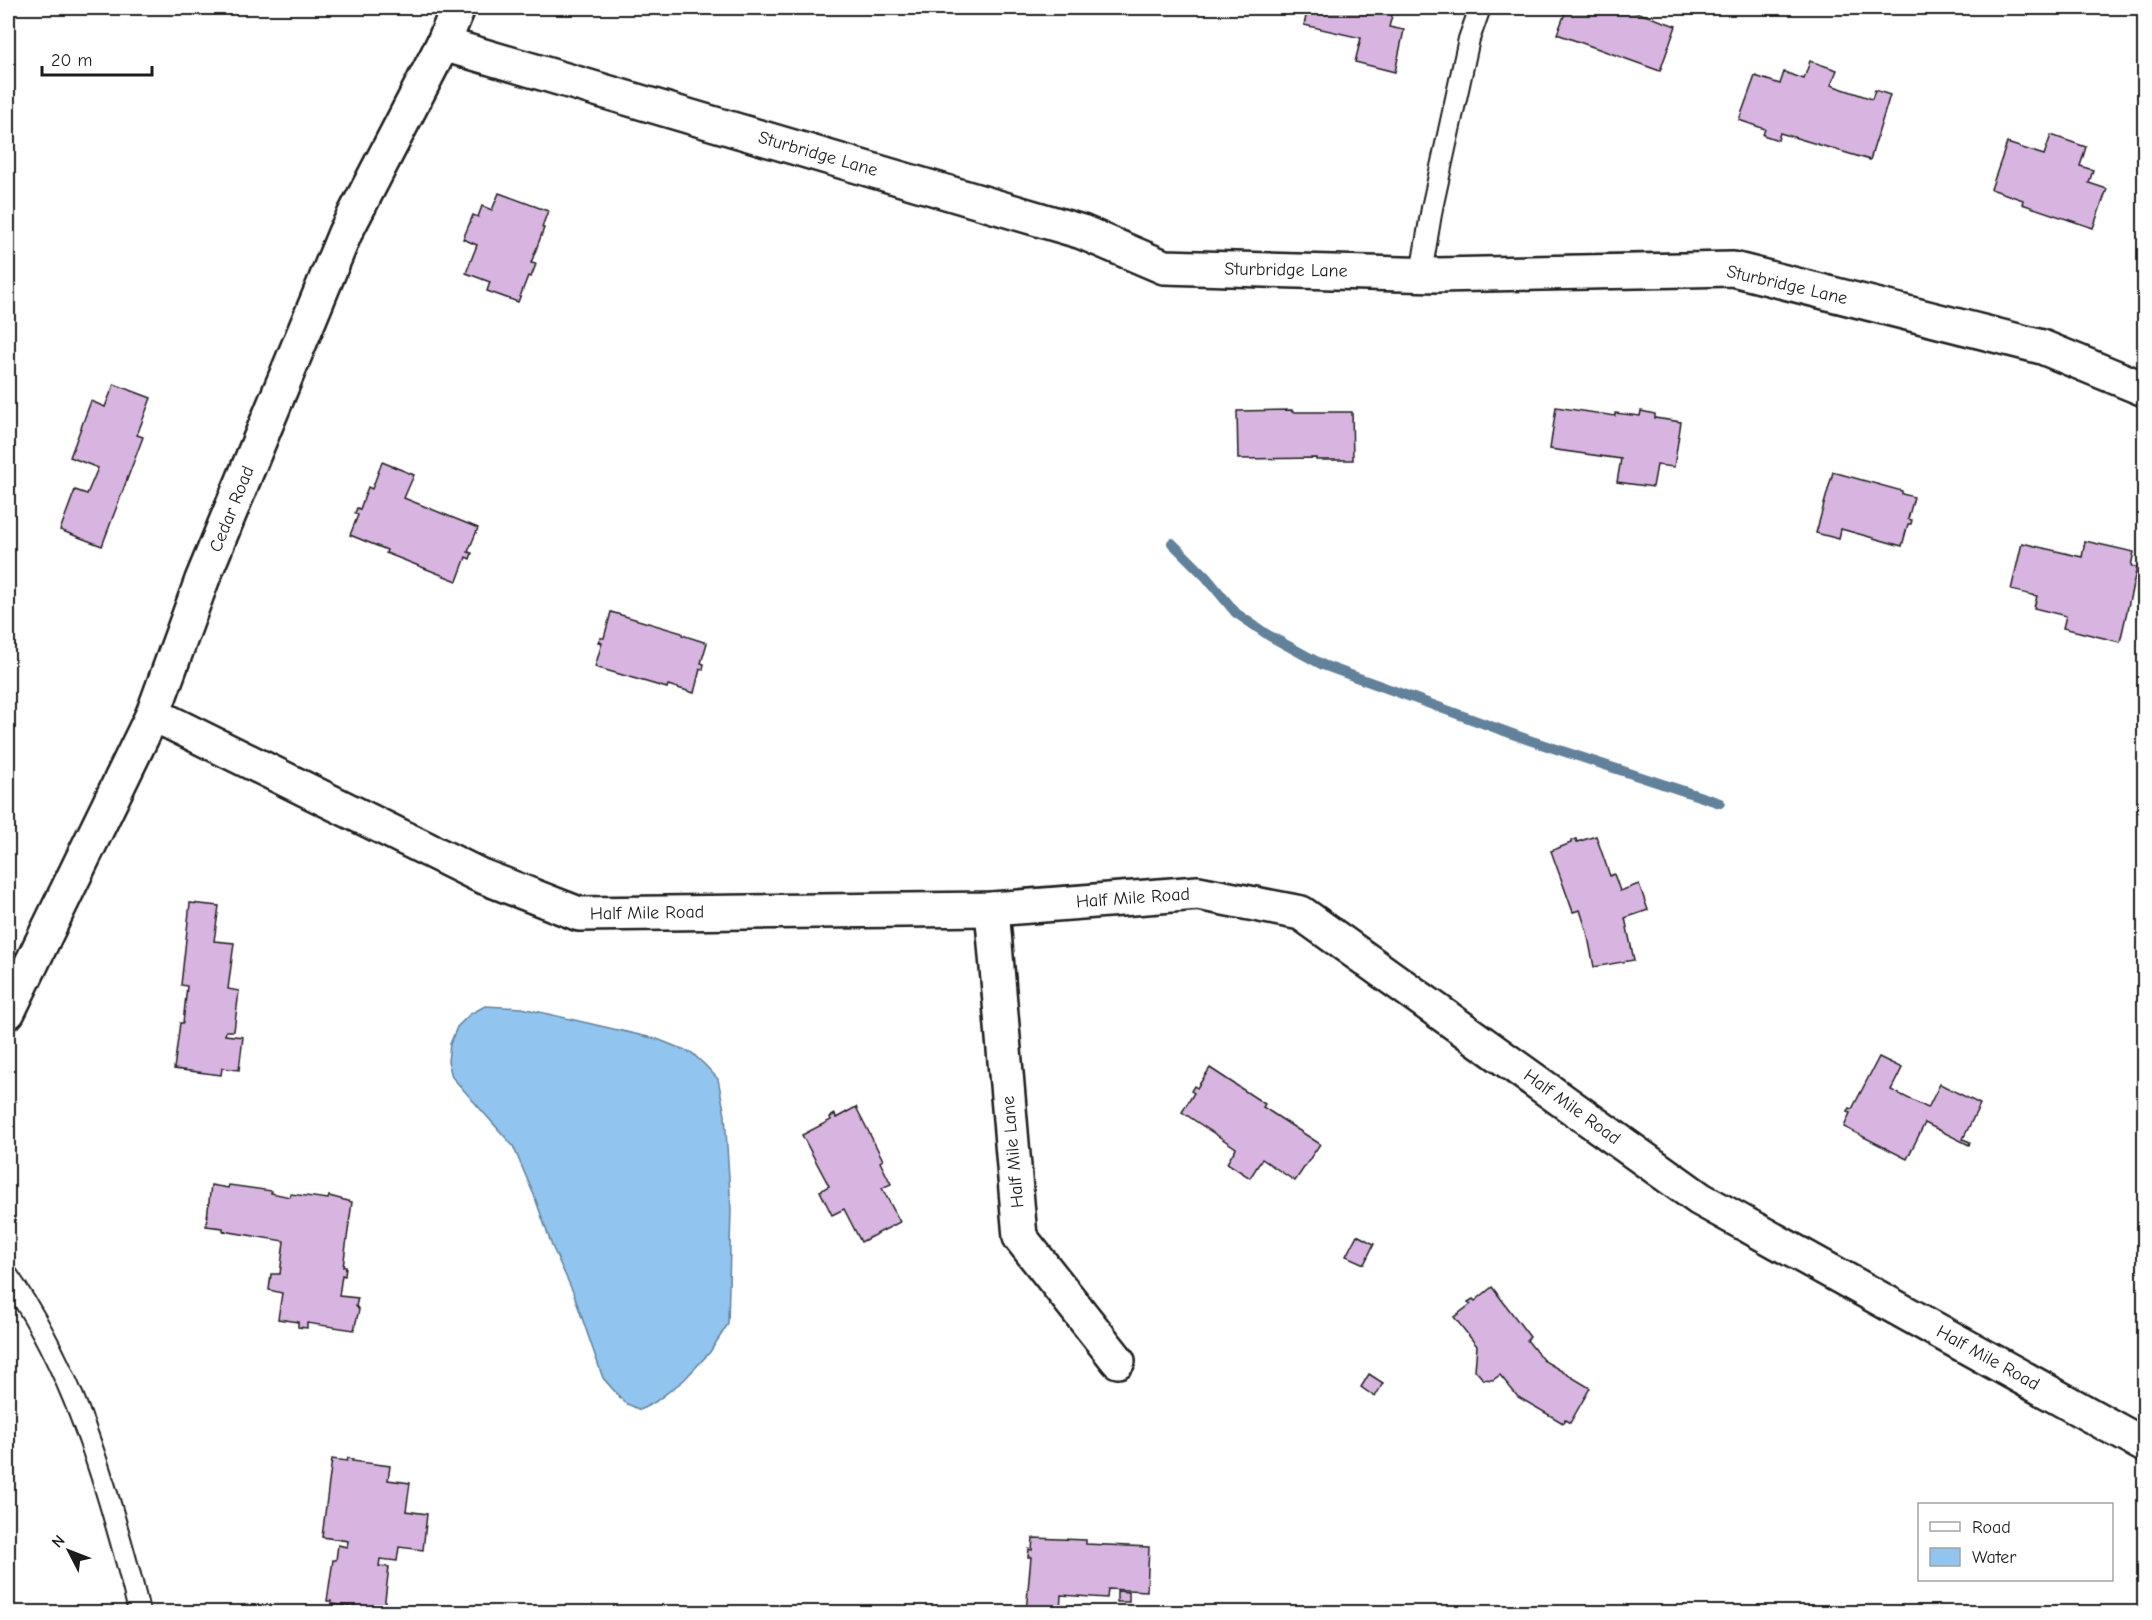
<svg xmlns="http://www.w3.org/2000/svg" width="2152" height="1620" viewBox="0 0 2152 1620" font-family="'Comic Neue',sans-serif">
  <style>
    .water { fill: #91c4ee; stroke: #62819a; stroke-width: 1.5 }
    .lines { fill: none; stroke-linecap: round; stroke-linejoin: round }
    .stream { stroke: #62819a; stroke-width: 10 }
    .building { fill: #d8b5e0; stroke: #1c1c1c; stroke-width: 1.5 }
    .lane-casing { stroke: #1c1c1c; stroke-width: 24 }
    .street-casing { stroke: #1c1c1c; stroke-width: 38 }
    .lane { stroke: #fff; stroke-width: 20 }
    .street { stroke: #fff; stroke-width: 33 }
    .labels { text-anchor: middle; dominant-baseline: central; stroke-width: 4.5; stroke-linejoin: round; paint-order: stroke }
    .street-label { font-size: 18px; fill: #1c1c1c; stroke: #fff }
  </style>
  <rect width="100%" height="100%" fill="#fff"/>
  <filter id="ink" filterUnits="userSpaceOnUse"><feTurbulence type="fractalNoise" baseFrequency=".0167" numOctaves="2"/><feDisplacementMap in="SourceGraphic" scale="12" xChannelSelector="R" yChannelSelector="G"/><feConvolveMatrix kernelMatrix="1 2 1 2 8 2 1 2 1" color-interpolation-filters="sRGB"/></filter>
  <g filter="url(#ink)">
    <path class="water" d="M485,1006L522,1008L657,1039L692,1053L705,1065L718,1079L725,1115L731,1209L728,1324L710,1352L684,1380L655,1402L640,1410L625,1403L603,1378L573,1292L552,1246L534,1195L513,1146L452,1077L448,1061L450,1044L457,1027L470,1014Z"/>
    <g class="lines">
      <path class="stream" d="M1172,543L1206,577L1236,613L1268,635L1323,665L1529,740L1720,803"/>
    </g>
    <g class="building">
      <path d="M1308,8H1394L1389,27L1404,30L1395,72L1355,62L1361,38L1304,25Z"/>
      <path d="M1567,8H1624L1676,26L1660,71L1557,34Z"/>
      <path d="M1810,61L1837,70L1831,85L1872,99L1875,90L1890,95L1870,160L1780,133L1778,140L1763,135L1765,129L1739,120L1755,76L1780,84L1784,72L1804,79Z"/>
      <path d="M2051,135L2086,147L2080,166L2093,170L2089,183L2107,189L2093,228L2022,204L2023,200L1991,189L2007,143L2044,155Z"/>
      <path d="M499,193L548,211L542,227L544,228L531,263L536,264L531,277L528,276L518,302L487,291L490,282L466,273L477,245L463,239L473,215L478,217L482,206L492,210Z"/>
      <path d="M114,384L151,398L137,435L143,437L102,546L60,530L75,490L87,494L98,468L70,457L91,401L105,407Z"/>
      <path d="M1556,407L1615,416V413L1640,416L1641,411L1655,414V418L1681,422L1674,467L1657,465L1653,487L1617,482L1621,459L1550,449Z"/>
      <path d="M1292,410V412H1352L1353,460H1316V458L1238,459L1237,411Z"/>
      <path d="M382,462L414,475L404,498L478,528L468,552L472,553L470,559L466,557L457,581L386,553L387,550L350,535L358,515L355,513L357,508L360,509L368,487L372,489Z"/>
      <path d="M1833,472L1902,491V494L1914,497L1908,519L1912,520L1911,524H1908L1902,546L1841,529L1839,539L1816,533Z"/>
      <path d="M2085,541L2134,552L2131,566L2137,567L2120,642L2063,628L2066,616L2034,608L2037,596L2011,590L2022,543L2082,557Z"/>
      <path d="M611,612L682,633V635L707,643L701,663L704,664L703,670L700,669L694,693L668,685L667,688L595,667L602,643L598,642L600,638H604Z"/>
      <path d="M1596,836L1610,876L1614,874L1620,891L1639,884L1648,910L1625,918L1634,960L1594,967L1587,932L1580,910L1573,912L1551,851L1571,843V841L1576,839L1577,842Z"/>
      <path d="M190,903L219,906L214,941L234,943L228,989L239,991L234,1031H226L225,1035L243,1037L239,1070L222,1068L221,1075L174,1069L180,1023H183L187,986L181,985Z"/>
      <path d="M1879,1057L1902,1068L1891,1090L1928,1108L1940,1084L1980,1104L1963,1139L1970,1142L1969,1145L1925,1123L1907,1159L1844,1127L1850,1113L1847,1112L1850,1108L1852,1109Z"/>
      <path d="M1210,1068L1265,1104L1263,1107L1320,1144L1295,1181L1262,1159L1250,1178L1227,1163L1236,1148L1182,1112L1194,1093L1191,1091L1194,1086L1197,1088Z"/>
      <path d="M856,1107L883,1160L880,1162L891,1184L882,1188L900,1222L861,1242L844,1209L832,1215L820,1191L829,1186L802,1135L831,1120L830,1117L835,1114L836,1118Z"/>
      <path d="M211,1185L228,1188L229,1185L272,1191L271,1193L290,1197L291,1194L328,1199L329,1196L352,1202L343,1267L346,1266L345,1276L342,1275L339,1296L358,1298L356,1306L359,1310L354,1330L307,1323V1328L298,1327V1322L278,1319L282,1293L269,1290L271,1274H280L284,1241L223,1231V1228L206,1226Z"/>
      <path d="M1357,1235L1374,1244L1364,1264L1346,1256Z"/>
      <path d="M1492,1287L1530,1337L1527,1340L1543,1360L1590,1388L1570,1423L1565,1420L1563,1423L1518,1397L1500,1375L1493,1380L1483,1379L1475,1370L1477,1346L1454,1317L1471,1304L1468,1302L1473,1299L1475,1301Z"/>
      <path d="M1369,1374L1383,1383L1375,1397L1361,1387Z"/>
      <path d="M348,1458L353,1459L352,1461L390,1466L388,1480L410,1483L406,1511L427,1514L423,1550L399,1547L397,1561L380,1559L379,1566L389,1567L384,1608H382L381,1610L331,1604V1601H327L333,1560H336L338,1545L347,1547L348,1541L322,1537L332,1459L347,1461Z"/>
      <path d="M1033,1538L1086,1540V1544L1149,1547L1147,1591L1108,1589L1107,1598L1061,1595L1060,1612H1026L1031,1557H1028L1029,1549L1032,1550Z"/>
      <path d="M1117,1591L1129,1592V1602H1117Z"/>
    </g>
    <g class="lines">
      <defs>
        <g id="lane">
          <path d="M1421,274L1432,208L1469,39L1480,8"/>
          <path d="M8,1276C61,1352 92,1439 117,1528C125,1556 133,1584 139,1612"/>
        </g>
        <g id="street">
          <path d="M443,44L1082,232L1164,267L1437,275L1733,269L2042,347L2144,389"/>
          <path d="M153,714L479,875L579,914L992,909L1198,893L1301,913L1700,1199L2144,1445"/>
          <path d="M992,909L1020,1237L1118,1361"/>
          <path d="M8,1012L153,714L202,580L345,233L443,44L458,8"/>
        </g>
      </defs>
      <use href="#lane" class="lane-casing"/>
      <use href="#street" class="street-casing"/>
      <use href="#lane" class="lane"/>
      <use href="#street" class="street"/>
    </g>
  </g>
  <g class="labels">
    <g class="street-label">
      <text transform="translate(818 154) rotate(16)">Sturbridge Lane</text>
      <text transform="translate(1286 270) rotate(1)">Sturbridge Lane</text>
      <text transform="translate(1787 285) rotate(13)">Sturbridge Lane</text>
      <text transform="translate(232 509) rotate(-68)">Cedar Road</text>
      <text transform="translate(1133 898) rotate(-4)">Half Mile Road</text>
      <text transform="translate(647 913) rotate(-1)">Half Mile Road</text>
      <text transform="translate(1572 1107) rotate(36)">Half Mile Road</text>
      <text transform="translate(1013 1152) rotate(-95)">Half Mile Lane</text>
      <text transform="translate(1988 1358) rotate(29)">Half Mile Road</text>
    </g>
  </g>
  <rect width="2152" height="1620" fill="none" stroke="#fff" stroke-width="30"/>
  <rect x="15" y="15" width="2122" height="1590" fill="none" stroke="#1c1c1c" stroke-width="2" filter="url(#ink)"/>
  <rect x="1918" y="1503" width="195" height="78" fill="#ffffff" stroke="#a4a4a4" stroke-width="1.5"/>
  <rect x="1930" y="1522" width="30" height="9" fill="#ffffff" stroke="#a4a4a4" stroke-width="1.5"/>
  <text x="1972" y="1533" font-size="18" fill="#1c1c1c">Road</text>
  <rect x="1930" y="1548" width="30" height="18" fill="#91c4ee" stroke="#a4a4a4" stroke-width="1.5"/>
  <text x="1972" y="1563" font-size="18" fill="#1c1c1c">Water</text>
  <g transform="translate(69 1551) rotate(312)" stroke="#ffffff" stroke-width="4.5" paint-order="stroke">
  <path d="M0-4.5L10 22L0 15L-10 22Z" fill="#1c1c1c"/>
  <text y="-9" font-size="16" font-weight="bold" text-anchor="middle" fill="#1c1c1c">N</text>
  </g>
  <path d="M42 66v9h110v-9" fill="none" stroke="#1c1c1c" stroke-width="3"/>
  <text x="51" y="66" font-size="18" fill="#1c1c1c" stroke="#ffffff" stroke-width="4.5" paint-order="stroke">20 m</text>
</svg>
